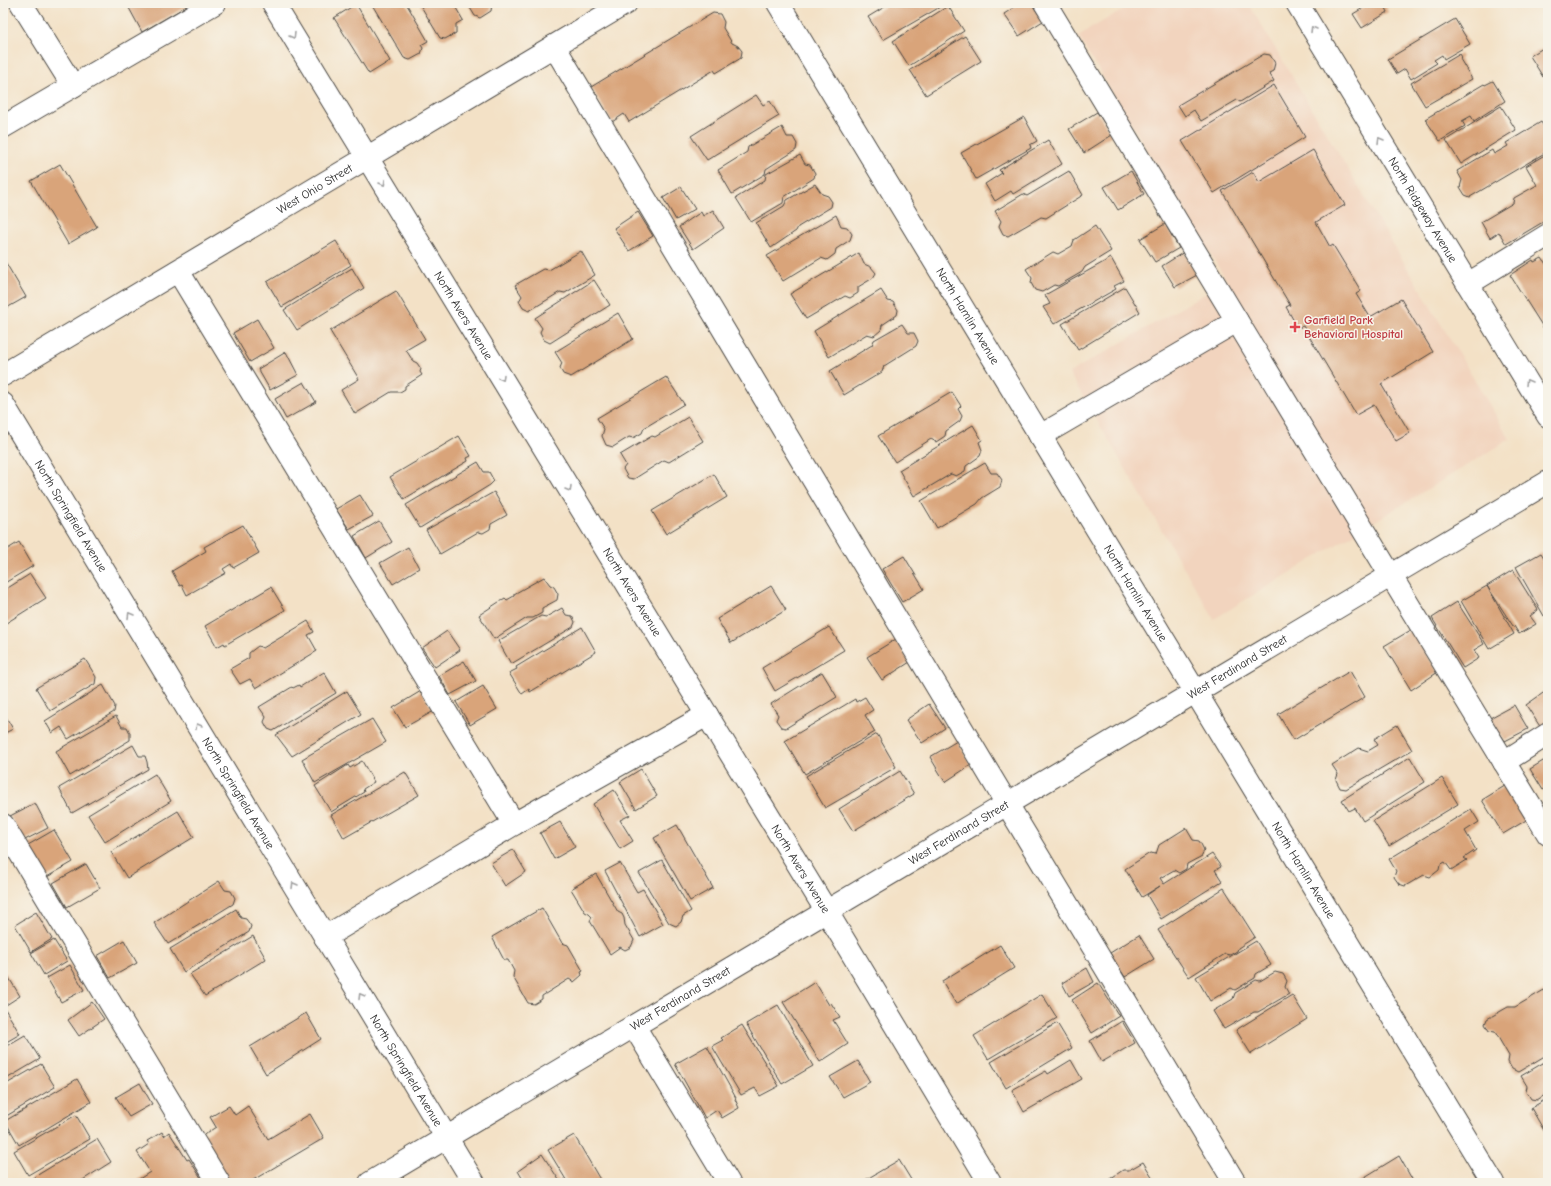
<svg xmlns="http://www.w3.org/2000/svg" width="1551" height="1186" viewBox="0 0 1551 1186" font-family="'Comic Neue',sans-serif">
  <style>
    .built { fill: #f2d4be }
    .building { fill: #d9a47a }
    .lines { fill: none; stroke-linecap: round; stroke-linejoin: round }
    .minor-casing { stroke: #494642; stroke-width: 24 }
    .minor { stroke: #fff; stroke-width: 22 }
    .oneway { stroke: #a0a0a0 }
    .health-dot { fill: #e0444e; stroke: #f7f3e8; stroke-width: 1.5 }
    .labels { text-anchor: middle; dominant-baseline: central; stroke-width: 3; stroke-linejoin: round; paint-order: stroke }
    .street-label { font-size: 12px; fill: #2b2b2b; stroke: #f7f3e8 }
    .health-label { font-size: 12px; font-weight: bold; fill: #be3a42; stroke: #f7f3e8; text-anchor: start }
  </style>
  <rect width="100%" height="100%" fill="#f7f3e8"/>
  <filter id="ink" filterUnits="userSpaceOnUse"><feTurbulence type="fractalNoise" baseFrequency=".025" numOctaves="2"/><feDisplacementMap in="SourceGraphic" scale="8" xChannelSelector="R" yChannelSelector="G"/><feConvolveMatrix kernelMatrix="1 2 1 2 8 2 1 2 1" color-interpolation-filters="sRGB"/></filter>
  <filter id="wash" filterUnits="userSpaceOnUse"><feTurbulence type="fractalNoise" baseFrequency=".012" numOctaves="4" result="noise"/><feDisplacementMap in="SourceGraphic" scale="16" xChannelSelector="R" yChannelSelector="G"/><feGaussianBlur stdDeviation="0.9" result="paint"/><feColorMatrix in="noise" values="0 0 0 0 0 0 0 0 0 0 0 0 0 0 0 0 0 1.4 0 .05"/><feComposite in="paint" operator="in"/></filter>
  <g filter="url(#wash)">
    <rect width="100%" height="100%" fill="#f3e1c6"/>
    <path class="built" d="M1134,3H1248L1510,439L1214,619L1069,373L1227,281L1078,36Z"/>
    <g id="blocks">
      <g class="building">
        <path d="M138,3H192L142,32L129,8Z"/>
        <path d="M371,3H406L428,41L421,45L423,48L421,54L410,60L404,58Z"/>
        <path d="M419,3H453L463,20L456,24V33L445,39L440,38Z"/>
        <path d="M467,3H492L491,11L480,18L475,16Z"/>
        <path d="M891,3H947L883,40L868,17Z"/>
        <path d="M1021,3H1031L1043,21L1019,36L1004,14Z"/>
        <path d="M1360,3H1395L1386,8L1388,12L1362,28L1353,14L1363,8Z"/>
        <path d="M356,4L390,61L369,74L334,18Z"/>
        <path d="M948,6L964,31L909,66L893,41Z"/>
        <path d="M713,13L720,14L724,22L723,28L732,43L738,46L742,51L741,58L716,73L714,70L629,122L624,114L612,122L591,87Z"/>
        <path d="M1455,19L1470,44L1444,59L1442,55L1434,60L1437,63L1411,79L1405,69L1397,74L1388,59Z"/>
        <path d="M965,36L981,61L926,95L910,70Z"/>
        <path d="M1548,45V73L1543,77L1530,56Z"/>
        <path d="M1264,54L1270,55L1275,63L1273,71L1269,73L1274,81L1240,102L1237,100L1201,121L1194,110L1185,116L1178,105Z"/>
        <path d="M1460,54L1462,57L1460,59L1472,79L1425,106L1411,83Z"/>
        <path d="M1493,81L1505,101L1474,121L1471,116L1462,121L1465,126L1440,141L1425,119L1484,84L1485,85Z"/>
        <path d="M1274,85L1305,137L1214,193L1182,141Z"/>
        <path d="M756,95L763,105L770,101L779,116L707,160L691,136Z"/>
        <path d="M1501,106L1516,130L1461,164L1446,140Z"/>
        <path d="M1097,112L1112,135L1084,153L1069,129Z"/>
        <path d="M1024,117L1037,141L1030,145L1031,148L976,179L961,153Z"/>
        <path d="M1541,122L1548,133V151L1470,197L1465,195L1460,187L1462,180L1457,171L1492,150L1494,154L1508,146L1506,143Z"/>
        <path d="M782,127L787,137H793L797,144L796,150L766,169L765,174L732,194L718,170L747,152L748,147Z"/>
        <path d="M1048,140L1062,164L1013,194L1011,191L995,201L985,184L1002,173L999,170Z"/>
        <path d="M1313,150L1345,205L1316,222L1330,247L1333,245L1361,291L1356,294L1370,317L1401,299L1433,352L1381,384L1410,433L1396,441L1374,405L1356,415L1303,326L1298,328L1286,307L1290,305L1222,191L1253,172L1259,182Z"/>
        <path d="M1548,153V219L1506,244L1499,232L1490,238L1481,222L1513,203L1514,198L1537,185L1526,166Z"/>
        <path d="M800,155L805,164L810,165L815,173L814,178L784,197L783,203L751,222L736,198L765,180L766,174Z"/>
        <path d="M60,164L97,227L68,244L31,181Z"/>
        <path d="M1069,171L1083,195L1046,218L1041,217L1008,236L1003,234L999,226L1001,221L995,211L1023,194L1027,196Z"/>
        <path d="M1131,171L1144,194L1118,210L1104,187Z"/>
        <path d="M815,184L822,194L828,196L832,202L831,207L798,227L796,231L771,248L756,223L784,206L787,200Z"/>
        <path d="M681,187L695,209L676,220L663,198Z"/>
        <path d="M713,210L724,228L693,249L679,227L701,212L703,216Z"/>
        <path d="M638,212L653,236L629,251L614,228Z"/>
        <path d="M836,215L841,226L847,227L852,234L850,240L836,249L835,254L827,260L821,258L783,281L767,256Z"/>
        <path d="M1165,224L1179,248L1155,262L1140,239Z"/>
        <path d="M1095,226L1111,251L1085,267L1082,272L1058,286L1054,285L1042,292L1035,290L1031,283L1032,278L1026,269L1053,252L1058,254L1072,246L1074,240Z"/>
        <path d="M336,241L351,265L282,307L267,282Z"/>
        <path d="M581,251L595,275L565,293L560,292L529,311L523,308L519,301L522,296L515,285L543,269L549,270Z"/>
        <path d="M1184,252L1197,275L1175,287L1162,266Z"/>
        <path d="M859,253L864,264L871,267L876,273L873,278L858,287V293L850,298L845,296L806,319L790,294Z"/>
        <path d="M3,258L26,297L3,310Z"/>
        <path d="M1111,258L1124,281L1114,286L1116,289L1054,324L1043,307L1050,304L1045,295Z"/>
        <path d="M1542,258L1548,267V335L1510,275L1533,260L1534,262Z"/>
        <path d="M352,268L364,288L297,330L284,310Z"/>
        <path d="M594,280L610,305L550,343L544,340L540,332L542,328L535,318Z"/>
        <path d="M1125,287L1140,312L1078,350L1062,324Z"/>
        <path d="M881,290L888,301L893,302L898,310L897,315L882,325L881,330L874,336L867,334L829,357L814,331Z"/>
        <path d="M396,291L425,339L406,350L413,361L417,363L421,369L420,372L422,375L405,386V389L400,392H391L355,414L341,390L359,379L330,331Z"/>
        <path d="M618,313L633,339L571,377L563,374L560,368L562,363L555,352Z"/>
        <path d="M257,319L274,348L250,362L233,333Z"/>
        <path d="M902,324L908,333H914L918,341L916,346L884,366L882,372L844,395L830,371L872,345L874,340Z"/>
        <path d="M286,352L298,375L270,390L258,369Z"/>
        <path d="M666,377L684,404L644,428L642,433L633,438L629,437L613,447L606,445L602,436L604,429L597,418Z"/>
        <path d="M304,382L316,402L286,419L275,399Z"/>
        <path d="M952,392L961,406L958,409L962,416L960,421L946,431L945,436L936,442L931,439L895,462L878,436Z"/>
        <path d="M688,417L703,441L669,462L664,460L634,479L628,478L623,469L626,465L620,455L652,436L655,437Z"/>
        <path d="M973,425L982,440L979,442L982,450L980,456L966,466L965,471L956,476L951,474L914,496L899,470Z"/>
        <path d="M459,436L471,456L467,458L468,461L404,499L390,477Z"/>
        <path d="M478,462L484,472H489L494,481L490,485L420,528L406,505Z"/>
        <path d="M985,463L991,473H997L1002,480L1000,487L982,498L977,504L937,528L921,501Z"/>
        <path d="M714,474L727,497L666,534L652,511Z"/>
        <path d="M494,492L507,515L491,524L490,529L483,533L478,532L440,554L426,530Z"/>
        <path d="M360,495L373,516L349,529L336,509Z"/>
        <path d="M379,521L392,542L366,558L354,536Z"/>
        <path d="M243,525L259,553L233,568L231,564L223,569L226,573L187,595L182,585L180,586L172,571L206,551L204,547Z"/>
        <path d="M19,542L33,566L3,584V552Z"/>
        <path d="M408,547L419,568L393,584L380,563Z"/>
        <path d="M1541,553L1548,564V614L1544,616L1516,567Z"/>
        <path d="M904,556L924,589L902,602L882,569Z"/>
        <path d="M1513,570L1538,610L1530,616L1536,624L1519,634L1514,626H1513L1487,586Z"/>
        <path d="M30,574L46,598L3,625V591Z"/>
        <path d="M544,577L550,585L554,587L558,594L557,600L542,608V613L533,618H527L494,639L479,615L505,598L507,600L514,596V594Z"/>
        <path d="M771,586L786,610L731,643L717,619Z"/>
        <path d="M1487,586L1514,634L1489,649L1461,601Z"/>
        <path d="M271,587L285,610L225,645L224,643L217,647L205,626Z"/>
        <path d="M1457,602L1484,644L1474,650L1479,658L1463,668L1432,618Z"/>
        <path d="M562,608L566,615L572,616L575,622L573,627L511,664L498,641L541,616L546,617Z"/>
        <path d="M308,621L314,632L308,635L317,651L256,688L250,679L240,684L230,669L249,658V653L258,646L263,648Z"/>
        <path d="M582,627L596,652L530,692L529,689L522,694L509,673L517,669L516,667Z"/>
        <path d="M829,627L844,650L775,691L762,668Z"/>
        <path d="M1411,630L1438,672L1411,690L1384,646Z"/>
        <path d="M447,631L460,650L435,667L422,648Z"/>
        <path d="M896,639L910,662L882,680L867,657Z"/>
        <path d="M85,659L96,677L95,684L50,711L36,688Z"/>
        <path d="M464,661L476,681L450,695L439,676Z"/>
        <path d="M1350,671L1365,697L1294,740L1278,714Z"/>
        <path d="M324,672L336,693L273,731L268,729L264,722L266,717L259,707L292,687L293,688L299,685L300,687Z"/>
        <path d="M822,672L837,697L786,728L781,727L776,720L778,715L771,704Z"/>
        <path d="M103,685L115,706L114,712L68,739L61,727L52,733L45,721Z"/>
        <path d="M483,686L497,709L470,725L456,702Z"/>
        <path d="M347,691L361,714L292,756L276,735Z"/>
        <path d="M421,691L434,711L405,727L393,708Z"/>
        <path d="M1546,691L1548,694V723L1541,728L1526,705Z"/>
        <path d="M865,697L873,710L865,715L875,732L805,774L785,741L855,699L856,702Z"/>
        <path d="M929,704L945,728L922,743L906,720Z"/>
        <path d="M1514,705L1528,729L1505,741L1490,718Z"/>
        <path d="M3,712L13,729L3,734Z"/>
        <path d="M116,716L122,727H127L130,733V740L70,776L56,751Z"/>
        <path d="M372,719L386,742L315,783L302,759Z"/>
        <path d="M1397,725L1412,750L1346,789L1340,788L1336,780L1338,774L1332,765L1359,748L1368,751L1378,745L1374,739Z"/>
        <path d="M877,734L896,767L825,808L806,776Z"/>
        <path d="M957,741L971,765L945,782L930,757Z"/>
        <path d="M133,745L139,756H145L147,762L148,769L72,813L59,788Z"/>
        <path d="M1410,757L1425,782L1363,821L1355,808L1349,811L1342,800Z"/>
        <path d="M1548,758V787L1543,790L1530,769Z"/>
        <path d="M362,761L374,782L363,789L364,792L331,812L315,786L348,765L350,768Z"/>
        <path d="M641,769L657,796L636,809L620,782Z"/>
        <path d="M900,771L914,794L853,831L839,809Z"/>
        <path d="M405,772L419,795L344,838L331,815Z"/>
        <path d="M155,774L171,801L105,842L88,815Z"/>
        <path d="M1442,778L1458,804L1389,846L1373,821Z"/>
        <path d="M1508,784L1528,819L1503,834L1482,800Z"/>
        <path d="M614,790L630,815L620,820L633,841L620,849L593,804Z"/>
        <path d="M35,803L48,828L23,841L10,816Z"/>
        <path d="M1471,809L1479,822L1465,831L1476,850L1464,858L1467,860L1451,870L1445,862L1440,865L1439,870L1430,877L1424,875L1405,886L1399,884L1394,877L1396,871L1389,859Z"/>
        <path d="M178,811L194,837L127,878L111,852Z"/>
        <path d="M560,822L575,847L554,859L540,833Z"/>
        <path d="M677,825L713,888L690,901L654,838Z"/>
        <path d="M1186,828L1193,840L1199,841L1201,844L1204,850L1202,856L1187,864L1186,869L1179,873L1174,870L1160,878L1164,884L1212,854L1221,867L1215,870L1222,881L1161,919L1147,895L1160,886L1142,897L1125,869L1150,853L1156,854L1159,845Z"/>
        <path d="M54,830L73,862L47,877L28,845Z"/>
        <path d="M513,850L526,872L505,886L491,863Z"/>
        <path d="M662,860L691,911L683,916L681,922L676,926L669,923L639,873Z"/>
        <path d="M620,863L637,892L643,889L663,924L640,937L605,871Z"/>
        <path d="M86,864L100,888L67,907L53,883Z"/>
        <path d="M596,874L618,912L622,914L624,918L625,925L634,940L631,947L625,950L620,947L610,954L590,921L592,917L589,914L585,912L571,889Z"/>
        <path d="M219,881L225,890L231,891L235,898L233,904L168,944L154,923Z"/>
        <path d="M1224,888L1255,937L1238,948L1237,951L1230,955L1225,954L1189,977L1158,930Z"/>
        <path d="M542,908L562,943L568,945L583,971L581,972L582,975L574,982L569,979L542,996V999L534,1004L528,1003L513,977L514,971L508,960H504L492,937Z"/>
        <path d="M236,909L241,918L246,919L251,926L249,932L184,972L170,949Z"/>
        <path d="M36,912L52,939L31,952L15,925Z"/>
        <path d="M1139,935L1154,959L1125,977L1110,953Z"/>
        <path d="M253,936L266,959L205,996L190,974Z"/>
        <path d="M54,940L67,961L44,975L31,953Z"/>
        <path d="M124,940L137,963L110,978L97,956Z"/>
        <path d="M1256,941L1271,965L1256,974L1255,978L1235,990L1231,988L1210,1001L1196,977Z"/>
        <path d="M1000,945L1014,968L956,1004L942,981Z"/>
        <path d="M70,965L84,990L61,1002L47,978Z"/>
        <path d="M1087,968L1094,982L1069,996L1062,983Z"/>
        <path d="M1275,972L1283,974L1287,981L1285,987L1289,994L1258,1012H1254L1224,1029L1213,1011L1233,999L1235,993L1256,980L1260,981Z"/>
        <path d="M6,973L20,996L3,1007V975Z"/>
        <path d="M815,982L829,1005L831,1003L840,1017L833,1020L848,1044L820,1062L783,1002Z"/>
        <path d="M1098,983L1119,1016L1092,1033L1072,1000Z"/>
        <path d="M1544,990L1548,996V1054L1518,1072L1512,1069L1508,1062L1509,1056L1495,1032L1489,1031L1485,1024L1487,1019L1508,1007H1515Z"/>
        <path d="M1042,994L1057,1018L988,1059L974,1036Z"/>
        <path d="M1292,995L1307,1019L1251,1054L1236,1030Z"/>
        <path d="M92,1002L104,1019L79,1036L68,1020Z"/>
        <path d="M778,1005L813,1066L782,1084L746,1024Z"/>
        <path d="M5,1009L20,1034L3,1044V1010Z"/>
        <path d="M306,1013L321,1039L266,1074L250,1047Z"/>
        <path d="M1122,1021L1135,1043L1102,1062L1090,1041Z"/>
        <path d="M1057,1023L1072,1048L1006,1088L991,1062Z"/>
        <path d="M742,1025L779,1086L760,1096L755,1088L741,1095L712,1046L723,1040L721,1038Z"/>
        <path d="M25,1035L40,1059L3,1081V1048Z"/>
        <path d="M707,1046L736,1098L735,1099L739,1108L722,1118L717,1110L705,1118L675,1064Z"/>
        <path d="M1071,1060L1082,1079L1024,1112L1012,1090L1046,1071L1048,1074Z"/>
        <path d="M1548,1060V1093L1537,1100L1531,1099L1526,1091L1527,1086L1521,1076Z"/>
        <path d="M858,1061L870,1082L843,1097L830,1077Z"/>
        <path d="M41,1064L55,1087L3,1118V1086Z"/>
        <path d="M77,1079L91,1102L19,1145L5,1121Z"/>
        <path d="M140,1083L152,1104L129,1117L116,1097Z"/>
        <path d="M1548,1098V1133L1546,1134L1531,1108Z"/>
        <path d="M229,1106L235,1115L248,1106L268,1139L310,1114L324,1138L248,1183H230L202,1136L216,1127L210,1117Z"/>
        <path d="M76,1115L90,1139L28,1175L14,1151Z"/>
        <path d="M162,1132L164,1136L169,1132L187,1160L189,1159L203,1181L199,1183H133L150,1172L137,1152L149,1144L147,1141Z"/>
        <path d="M574,1135L602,1183H568L548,1150Z"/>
        <path d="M97,1139L111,1162L78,1183H34L31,1179Z"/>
        <path d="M542,1154L561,1183H525L518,1171Z"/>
        <path d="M1399,1156L1413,1181L1410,1183H1355Z"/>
        <path d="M899,1160L913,1183H860Z"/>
        <path d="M1143,1162L1156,1183H1104L1123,1170H1129Z"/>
      </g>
    </g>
  </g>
  <g filter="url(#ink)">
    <use href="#blocks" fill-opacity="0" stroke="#494642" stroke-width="1"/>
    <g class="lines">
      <defs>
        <g id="minor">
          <path d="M21,3L73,86"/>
          <path id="s1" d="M273,3L827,912L990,1183"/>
          <path id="s2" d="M778,3L1493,1183"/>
          <path d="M1045,3L1411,609L1548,834"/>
          <path id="s3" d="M1297,3L1548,416"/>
          <path d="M554,46L1007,804L1235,1183"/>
          <path d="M3,127L215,3"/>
          <path d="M178,271L514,824"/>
          <path d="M1468,284L1548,235"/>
          <path id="s4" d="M3,375L626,3"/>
          <path id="s5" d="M3,404L474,1183"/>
          <path d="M1040,436L1237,321"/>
          <path d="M1504,762L1548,734"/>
          <path d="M3,825L219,1183"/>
          <path d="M325,937L514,824L707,715"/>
          <path d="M634,1026L729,1183"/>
          <path id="s6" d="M370,1183L1548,482"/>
        </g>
      </defs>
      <use href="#minor" class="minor-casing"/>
      <use href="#minor" class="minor"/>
    </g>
    <defs><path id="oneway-chevron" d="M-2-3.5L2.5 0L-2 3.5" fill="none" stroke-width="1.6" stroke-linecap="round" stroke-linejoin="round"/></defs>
    <g class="oneway">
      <use href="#oneway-chevron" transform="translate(1313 29) rotate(-121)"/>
      <use href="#oneway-chevron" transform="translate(293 36) rotate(59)"/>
      <use href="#oneway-chevron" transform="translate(1380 140) rotate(-121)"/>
      <use href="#oneway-chevron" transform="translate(383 183) rotate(59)"/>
      <use href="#oneway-chevron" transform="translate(502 378) rotate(59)"/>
      <use href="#oneway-chevron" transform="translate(1528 382) rotate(-121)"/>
      <use href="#oneway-chevron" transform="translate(569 489) rotate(59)"/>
      <use href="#oneway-chevron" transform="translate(130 615) rotate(-121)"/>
      <use href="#oneway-chevron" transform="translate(198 726) rotate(-121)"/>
      <use href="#oneway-chevron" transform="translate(294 885) rotate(-121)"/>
      <use href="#oneway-chevron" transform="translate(361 996) rotate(-121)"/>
    </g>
  </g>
  <path class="health-dot" d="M1293 321h4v4h4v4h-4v4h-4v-4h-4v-4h4z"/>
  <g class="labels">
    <g class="street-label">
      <text stroke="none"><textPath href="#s4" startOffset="363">West Ohio Street</textPath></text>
      <text stroke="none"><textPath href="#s3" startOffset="242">North Ridgeway Avenue</textPath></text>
      <text stroke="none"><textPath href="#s1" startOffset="366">North Avers Avenue</textPath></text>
      <text stroke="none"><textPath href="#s2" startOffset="366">North Hamlin Avenue</textPath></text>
      <text stroke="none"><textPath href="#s5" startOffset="131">North Springfield Avenue</textPath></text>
      <text stroke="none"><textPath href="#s1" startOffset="690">North Avers Avenue</textPath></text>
      <text stroke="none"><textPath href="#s2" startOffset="690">North Hamlin Avenue</textPath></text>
      <text stroke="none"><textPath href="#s6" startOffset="1009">West Ferdinand Street</textPath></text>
      <text stroke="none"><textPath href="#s5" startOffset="455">North Springfield Avenue</textPath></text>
      <text stroke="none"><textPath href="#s6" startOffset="685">West Ferdinand Street</textPath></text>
      <text stroke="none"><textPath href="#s1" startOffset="1014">North Avers Avenue</textPath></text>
      <text stroke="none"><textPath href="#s2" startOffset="1014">North Hamlin Avenue</textPath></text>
      <text stroke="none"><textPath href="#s6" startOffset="361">West Ferdinand Street</textPath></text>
      <text stroke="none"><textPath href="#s5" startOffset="779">North Springfield Avenue</textPath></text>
    </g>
    <g class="health-label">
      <text x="1304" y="320">Garfield Park<tspan x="1304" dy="14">Behavioral Hospital</tspan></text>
    </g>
  </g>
  <rect width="1551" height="1186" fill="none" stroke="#f7f3e8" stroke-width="16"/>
</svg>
